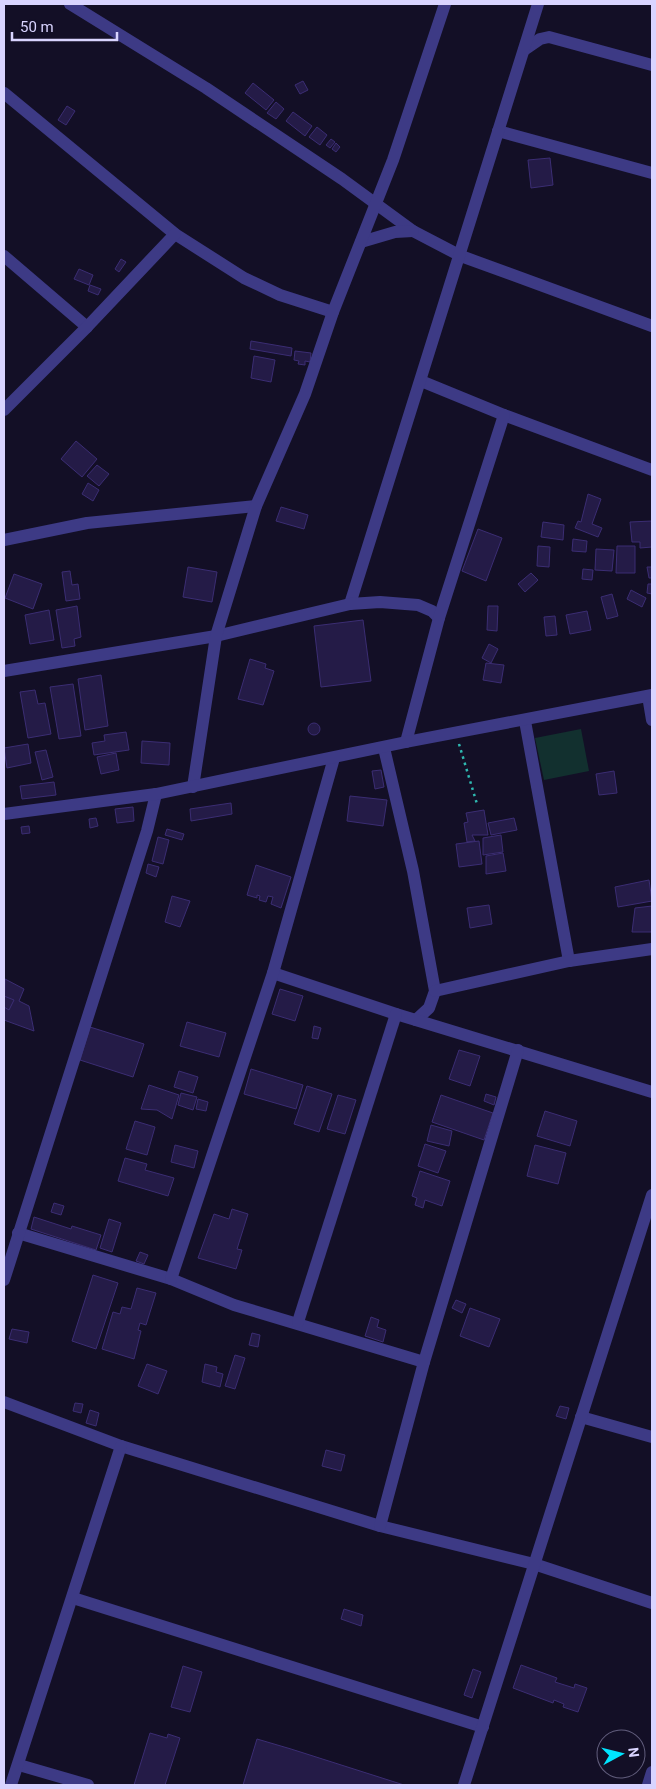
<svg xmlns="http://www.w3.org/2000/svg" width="656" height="1789" viewBox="0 0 656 1789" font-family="Roboto,sans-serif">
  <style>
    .green { fill: #12302f }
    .building { fill: #241b47; stroke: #3b2d73 }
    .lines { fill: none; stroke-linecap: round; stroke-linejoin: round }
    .path { stroke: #2fb8b0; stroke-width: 2.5; stroke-dasharray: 2.5 4; stroke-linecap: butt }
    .minor { stroke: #3d3a85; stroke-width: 12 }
    .tertiary { stroke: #3d3a85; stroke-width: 12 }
  </style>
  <rect width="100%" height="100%" fill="#130f26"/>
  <path class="green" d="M581,729L589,771L544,780L535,738Z"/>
  <g class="building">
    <path d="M303,81L308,90L300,94L295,85Z"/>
    <path d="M253,83L274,100L266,110L245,93Z"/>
    <path d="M276,102L284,109L276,119L267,113Z"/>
    <path d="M67,106L75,111L66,125L58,120Z"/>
    <path d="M293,112L312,126L305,136L286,121Z"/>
    <path d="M317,127L327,135L320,145L309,137Z"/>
    <path d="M331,139L335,142L330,148L326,145Z"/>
    <path d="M336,143L340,147L336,152L332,149Z"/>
    <path d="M550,158L553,185L531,188L528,160Z"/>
    <path d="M121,259L126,262L119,272L115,269Z"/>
    <path d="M79,269L93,275L89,285L74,279Z"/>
    <path d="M90,285L101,289L98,295L88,291Z"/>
    <path d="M251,341L292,348L291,356L250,349Z"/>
    <path d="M295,351L311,353L310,362L305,361V365L298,364L299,361L294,360Z"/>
    <path d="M254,356L275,360L271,382L251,378Z"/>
    <path d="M76,441L97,459L82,477L61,459Z"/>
    <path d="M97,465L109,474L99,486L87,476Z"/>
    <path d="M88,483L99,490L93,501L82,494Z"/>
    <path d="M588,494L601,499L592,524L602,528L598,537L575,528L578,521L581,522Z"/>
    <path d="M281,507L308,515L304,529L276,521Z"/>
    <path d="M652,521V547L640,548V542H632L630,522Z"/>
    <path d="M543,522L564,525L563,540L541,537Z"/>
    <path d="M478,529L502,538L486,581L462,571Z"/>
    <path d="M573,539L587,541L586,552L572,551Z"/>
    <path d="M538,546L550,547L549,567L537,566Z"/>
    <path d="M617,546H635V573H616Z"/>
    <path d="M596,549L614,550L612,571L595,570Z"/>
    <path d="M188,567L217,572L212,602L183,597Z"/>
    <path d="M647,567H652V578H649Z"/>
    <path d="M583,569L593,570L592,580L582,579Z"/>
    <path d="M70,571L72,585L78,584L80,599L66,601L62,572Z"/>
    <path d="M531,573L538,580L525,592L518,584Z"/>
    <path d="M14,574L42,584L33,609L5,598Z"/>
    <path d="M648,584H652V594L647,593Z"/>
    <path d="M631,590L646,598L642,607L627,599Z"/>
    <path d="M612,594L618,616L607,619L601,597Z"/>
    <path d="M77,606L81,637L74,639L75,646L62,648L56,610Z"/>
    <path d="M488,606H498L497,631L487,630Z"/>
    <path d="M49,610L54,640L30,644L25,615Z"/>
    <path d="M587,611L591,630L570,634L566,615Z"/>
    <path d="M555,616L557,635L546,636L544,617Z"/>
    <path d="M363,620L371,681L321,687L314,626Z"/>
    <path d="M489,644L498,649L491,663L482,658Z"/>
    <path d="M250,659L266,664L265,668L274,671L263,705L238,699Z"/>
    <path d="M486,663L504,665L501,683L483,680Z"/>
    <path d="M101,675L108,726L85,730L78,679Z"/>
    <path d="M73,684L81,736L59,739L50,687Z"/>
    <path d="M35,690L38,704L45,703L51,734L28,738L20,692Z"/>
    <circle cx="314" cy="729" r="6"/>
    <path d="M126,732L129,750L94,755L92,743L105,741L104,735Z"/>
    <path d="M142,741L170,743L169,765L141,763Z"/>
    <path d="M28,744L31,763L7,768L4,748Z"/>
    <path d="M46,750L53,777L42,780L35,752Z"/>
    <path d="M116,753L119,770L101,774L97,757Z"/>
    <path d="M381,770L384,787L375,789L372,771Z"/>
    <path d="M614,771L617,793L599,795L596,774Z"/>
    <path d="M54,782L56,795L22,799L20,786Z"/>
    <path d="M350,796L387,800L383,826L347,821Z"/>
    <path d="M231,803L232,814L191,821L190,809Z"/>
    <path d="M133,807L134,821L117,823L115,809Z"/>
    <path d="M484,810L488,835H472L475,841L467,842L464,823L468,822L466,813Z"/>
    <path d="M96,818L98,826L90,828L89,819Z"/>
    <path d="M514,818L517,830L491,835L488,823Z"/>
    <path d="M29,826L30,833L22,834L21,827Z"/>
    <path d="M167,829L184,834L182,840L165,835Z"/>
    <path d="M501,835L503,852L483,855V838Z"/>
    <path d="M158,837L169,840L163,864L152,861Z"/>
    <path d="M479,841L482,864L459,867L456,844Z"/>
    <path d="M503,853L506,871L486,874V856Z"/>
    <path d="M148,864L159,867L156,877L146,873Z"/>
    <path d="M256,865L291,877L281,908L271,904L273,897L268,896L266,902L259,900L260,896L257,895V898L247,895Z"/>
    <path d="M649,880L652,901L618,907L615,887Z"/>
    <path d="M172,896L190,901L180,927L165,922Z"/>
    <path d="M489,905L492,924L470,928L467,908Z"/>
    <path d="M652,906V932H632L635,908Z"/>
    <path d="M5,979L24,989L19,1001L29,1006L34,1031L4,1020Z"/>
    <path d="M280,989L303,996L295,1021L272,1014Z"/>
    <path d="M4,996L14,1000L9,1010L4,1007Z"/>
    <path d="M187,1022L226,1033L219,1057L180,1046Z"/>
    <path d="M314,1026L321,1028L318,1039L312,1038Z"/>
    <path d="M90,1027L144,1044L133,1077L80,1060Z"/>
    <path d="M459,1050L480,1056L470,1086L449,1079Z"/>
    <path d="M251,1069L303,1085L296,1109L244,1094Z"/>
    <path d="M179,1071L198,1077L193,1093L174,1087Z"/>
    <path d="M149,1085L179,1095L172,1119L157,1110L141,1109Z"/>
    <path d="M307,1086L332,1094L319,1132L294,1124Z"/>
    <path d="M181,1093L197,1097L193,1110L178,1105Z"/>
    <path d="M486,1094L496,1097L494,1105L484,1101Z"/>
    <path d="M338,1095L356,1100L345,1134L327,1129Z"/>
    <path d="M441,1095L493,1113L484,1140L432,1122Z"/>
    <path d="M198,1099L208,1102L206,1111L196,1109Z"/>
    <path d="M545,1111L577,1121L570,1146L537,1136Z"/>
    <path d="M135,1121L155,1127L147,1155L126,1149Z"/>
    <path d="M431,1125L452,1131L449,1146L427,1141Z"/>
    <path d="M425,1144L446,1151L438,1173L418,1166Z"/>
    <path d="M175,1145L198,1151L194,1168L171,1162Z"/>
    <path d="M535,1145L566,1153L558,1184L527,1176Z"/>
    <path d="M125,1158L147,1164L145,1170L174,1178L168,1196L118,1181Z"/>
    <path d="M420,1171L450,1181L442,1206L425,1200L423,1208L415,1205L417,1198L412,1196Z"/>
    <path d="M54,1203L64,1206L61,1215L51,1212Z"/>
    <path d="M232,1209L248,1214L237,1249L242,1250L236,1269L198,1258L214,1214L229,1219Z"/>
    <path d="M34,1217L71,1229L72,1226L101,1235L96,1250L31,1229Z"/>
    <path d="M109,1219L121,1223L112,1252L100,1248Z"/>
    <path d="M140,1252L148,1255L144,1264L136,1261Z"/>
    <path d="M93,1275L118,1283L96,1349L72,1341Z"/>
    <path d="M137,1288L156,1293L146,1325L140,1323L138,1330L141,1331L134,1359L102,1349L113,1312L120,1314L122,1307L131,1309Z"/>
    <path d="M456,1300L466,1304L462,1313L452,1308Z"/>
    <path d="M470,1308L500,1319L489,1347L460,1336Z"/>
    <path d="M371,1317L379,1320L377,1327L386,1330L383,1342L365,1336Z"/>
    <path d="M12,1329L29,1332L27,1343L9,1339Z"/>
    <path d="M252,1333L260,1335L258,1347L249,1345Z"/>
    <path d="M235,1355L245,1358L235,1389L225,1386Z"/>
    <path d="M147,1364L167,1371L158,1394L138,1386Z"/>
    <path d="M205,1364L217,1367L216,1372L223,1374L220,1387L202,1382Z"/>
    <path d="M75,1403L83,1404L81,1413L73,1411Z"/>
    <path d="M560,1406L569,1408L566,1419L556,1416Z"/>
    <path d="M90,1410L99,1413L96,1426L86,1423Z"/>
    <path d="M326,1450L345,1455L341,1471L322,1466Z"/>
    <path d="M344,1609L363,1615L361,1626L341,1619Z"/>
    <path d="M521,1665L557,1678L555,1682L574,1688L575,1684L587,1688L578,1712L563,1707L564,1704L554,1700L553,1703L513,1688Z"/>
    <path d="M183,1666L202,1672L190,1712L171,1707Z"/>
    <path d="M473,1669L481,1672L472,1698L464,1695Z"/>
    <path d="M150,1733L167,1738L168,1734L180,1738L165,1785H134Z"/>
    <path d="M257,1739L291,1749L404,1785H243Z"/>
  </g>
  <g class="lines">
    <path class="path" d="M459,744L477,804"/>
    <g class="minor">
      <path d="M70,4L206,88L342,179L413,231L461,256L652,326"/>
      <path d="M524,50L540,39L549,37L652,65"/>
      <path d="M4,93L175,234L244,278L280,295L333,312"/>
      <path d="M498,131L652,173"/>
      <path d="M361,242L395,232L413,231"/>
      <path d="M4,256L87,327"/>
      <path d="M421,381L504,415L652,470"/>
      <path d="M4,410L87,327L175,234"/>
      <path d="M4,540L87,523L256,506"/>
      <path d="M350,604L538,4"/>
      <path d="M4,671L216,636L350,604L380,602L418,605L432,611L439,618"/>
      <path d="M648,696L652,720"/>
      <path d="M525,721L569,961"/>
      <path d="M406,742L439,618L504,415"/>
      <path d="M384,748L413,871L435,991L429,1008L416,1020"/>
      <path d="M193,787L216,636L256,506L305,394L333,312L393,160L445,4"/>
      <path d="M273,973L396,1014L652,1092"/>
      <path d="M435,991L569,961L652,949"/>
      <path d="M18,1233L171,1279L234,1305L424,1362"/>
      <path d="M171,1279L273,973L334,758"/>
      <path d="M4,1280L147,831L156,794"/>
      <path d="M298,1322L396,1014"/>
      <path d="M4,1402L121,1446L380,1526L534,1564L652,1603"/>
      <path d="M581,1417L652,1437"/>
      <path d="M380,1526L424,1362L518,1050"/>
      <path d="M73,1598L483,1727"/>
      <path d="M19,1765L88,1785"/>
      <path d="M11,1785L121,1446"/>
      <path d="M464,1785L652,1195"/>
      <path d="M648,1785L652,1772"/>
    </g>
    <path class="tertiary" d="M4,814L156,794L406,742L652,695"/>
  </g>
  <rect width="656" height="1789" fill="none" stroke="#d9d4ff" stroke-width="10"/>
  <g transform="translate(621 1754) rotate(83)"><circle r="24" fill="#130f26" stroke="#625e7d"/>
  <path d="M0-4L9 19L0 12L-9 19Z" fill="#00e5ff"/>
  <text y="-8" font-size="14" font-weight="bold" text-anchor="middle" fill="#d9d4ff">N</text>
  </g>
  <path d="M12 32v8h105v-8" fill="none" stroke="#d9d4ff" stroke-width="2.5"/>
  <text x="20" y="32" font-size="15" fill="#d9d4ff" stroke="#130f26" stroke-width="4" paint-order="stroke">50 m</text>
</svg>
